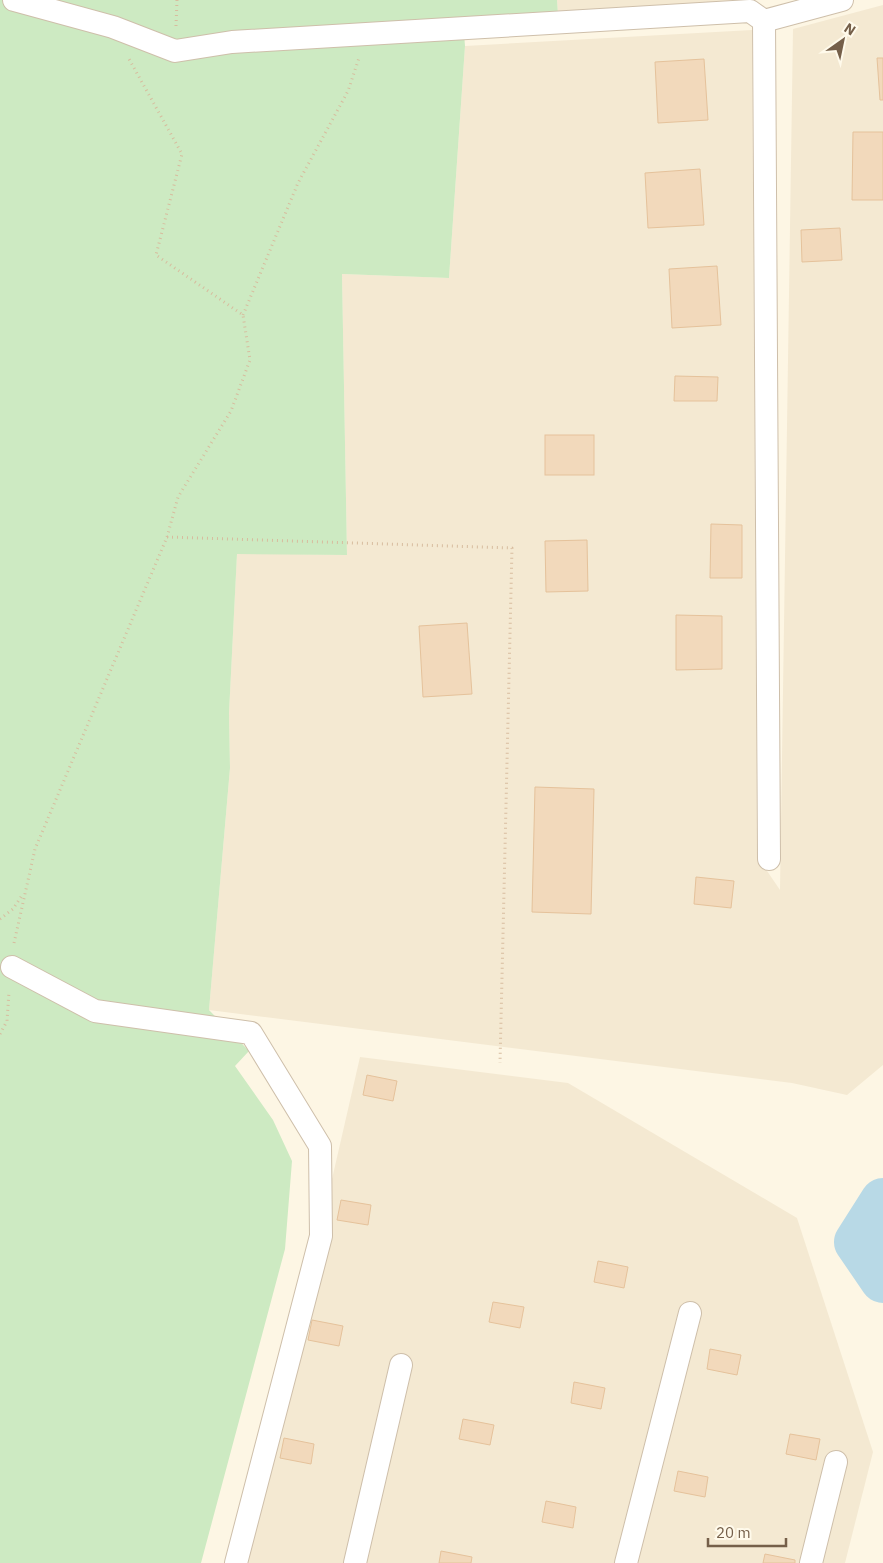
<svg xmlns="http://www.w3.org/2000/svg" width="883" height="1563" viewBox="0 0 883 1563" font-family="'IBM Plex Sans',sans-serif">
  <style>
    .residential { fill: #f4e9d2 }
    .green { fill: #cdeac2 }
    .lines { fill: none; stroke-linecap: round; stroke-linejoin: round }
    .river { stroke: #b8d9e6; stroke-width: 46 }
    .building { fill: #f2d9bb; stroke: #e5c29b }
    .street-casing { stroke: #cebfaa; stroke-width: 24 }
    .path { stroke: #d7bc9e; stroke-width: 3; stroke-dasharray: 1 4; stroke-linecap: butt }
    .street { stroke: #fff; stroke-width: 22 }
  </style>
  <rect width="100%" height="100%" fill="#fdf6e4"/>
  <g class="residential">
    <path d="M557,0H737L558,14Z"/>
    <path d="M883,5V1065L847,1095L792,1083L209,1010L230,768L229,713L237,553L347,555L342,274L449,278L465,46L752,30L757,856L780,890L793,29Z"/>
    <path d="M360,1057L568,1083L797,1218L873,1452L845,1563H244Z"/>
  </g>
  <path class="green" d="M0,0H557L558,14L463,21L465,46L449,278L342,274L347,555L237,554L229,713L230,768L209,1010L249,1051L235,1066L273,1120L292,1161L285,1249L201,1563H0Z"/>
  <g class="lines">
    <path class="river" d="M883,1201L857,1242L883,1280"/>
  </g>
  <g class="building">
    <path d="M877,58H883V100H880Z"/>
    <path d="M704,59L708,120L658,123L655,62Z"/>
    <path d="M853,132H883V200H852Z"/>
    <path d="M700,169L704,225L648,228L645,173Z"/>
    <path d="M840,228L842,260L802,262L801,230Z"/>
    <path d="M717,266L721,325L672,328L669,269Z"/>
    <path d="M675,376L718,377L717,401H674Z"/>
    <rect x="545" y="435" width="49" height="40"/>
    <path d="M711,524L742,525V578H710Z"/>
    <path d="M587,540L588,591L546,592L545,541Z"/>
    <path d="M676,615L722,616V669L676,670Z"/>
    <path d="M467,623L472,694L423,697L419,626Z"/>
    <path d="M535,787L594,789L591,914L532,912Z"/>
    <path d="M696,877L734,881L731,908L694,904Z"/>
    <path d="M367,1075L397,1081L393,1101L363,1095Z"/>
    <path d="M341,1200L371,1205L368,1225L337,1220Z"/>
    <path d="M598,1261L628,1267L624,1288L594,1282Z"/>
    <path d="M493,1302L524,1307L520,1328L489,1322Z"/>
    <path d="M312,1320L343,1326L339,1346L308,1340Z"/>
    <path d="M710,1349L741,1355L737,1375L707,1369Z"/>
    <path d="M574,1382L605,1388L601,1409L571,1403Z"/>
    <path d="M463,1419L494,1425L490,1445L459,1439Z"/>
    <path d="M790,1434L820,1439L816,1460L786,1454Z"/>
    <path d="M284,1438L314,1444L311,1464L280,1458Z"/>
    <path d="M678,1471L708,1477L705,1497L674,1491Z"/>
    <path d="M546,1501L576,1507L573,1528L542,1522Z"/>
    <path d="M441,1551L472,1557L471,1563H439Z"/>
    <path d="M765,1554L795,1560V1563H763Z"/>
  </g>
  <g class="lines">
    <defs>
      <g id="street">
        <path d="M14,0L113,27L175,51L232,42L750,11L764,21L842,0"/>
        <path d="M764,21L769,859"/>
        <path d="M12,967L95,1011L251,1033L320,1146L321,1236L236,1563"/>
        <path d="M355,1563L401,1365"/>
        <path d="M626,1563L690,1313"/>
        <path d="M811,1563L836,1462"/>
      </g>
    </defs>
    <use href="#street" class="street-casing"/>
    <g class="path">
      <path d="M176,26L177,0"/>
      <path d="M243,315L298,183L348,91L359,58"/>
      <path d="M167,537L512,548L500,1063"/>
      <path d="M0,919L13,909L23,894"/>
      <path d="M14,943L35,849L167,537L178,497L231,411L250,360L243,315L156,255L182,154L129,59"/>
      <path d="M0,1034L7,1021L9,992"/>
    </g>
    <use href="#street" class="street"/>
  </g>
  <g transform="translate(843 40) rotate(33)" stroke="#fffaeb" stroke-width="4" paint-order="stroke">
  <path d="M0-4L9 19L0 12L-9 19Z" fill="#755f49"/>
  <text y="-8" font-size="14" font-weight="bold" text-anchor="middle" fill="#755f49">N</text>
  </g>
  <path d="M708 1538v8h78v-8" fill="none" stroke="#755f49" stroke-width="2.5"/>
  <text x="716" y="1538" font-size="15" fill="#755f49" stroke="#fffaeb" stroke-width="4" paint-order="stroke">20 m</text>
</svg>
